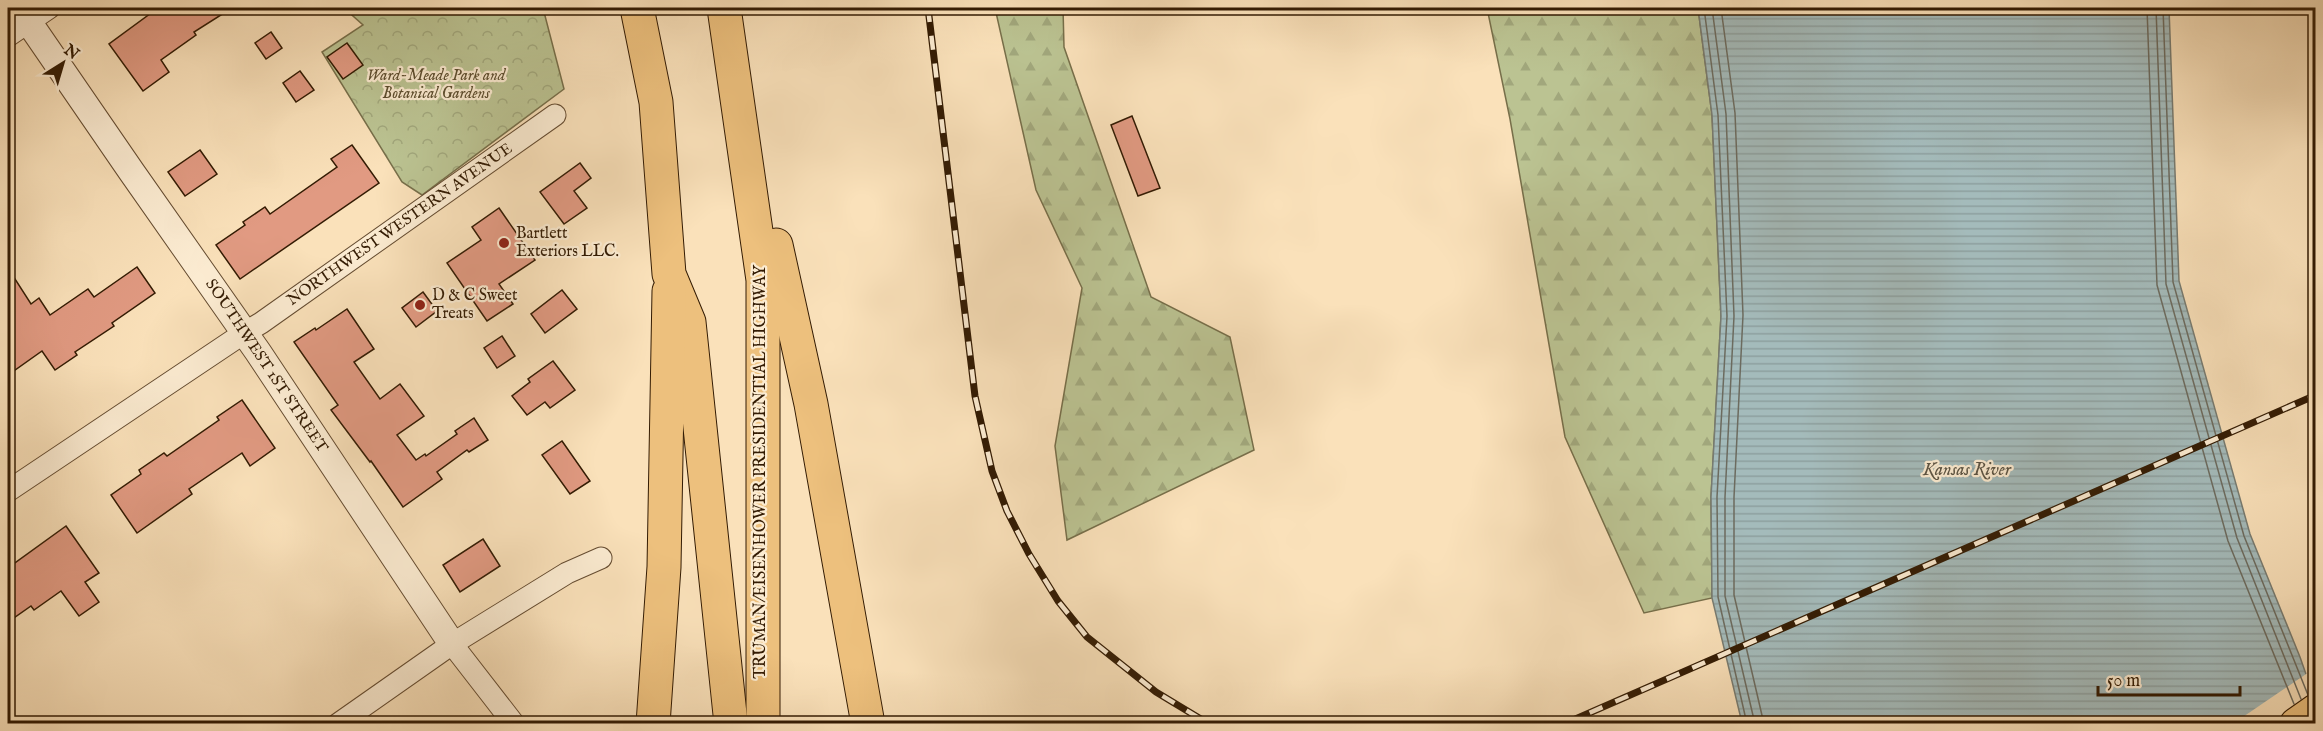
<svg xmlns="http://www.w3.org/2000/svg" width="2323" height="731" viewBox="0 0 2323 731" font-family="'IM FELL English',serif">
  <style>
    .forest { fill: url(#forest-firs); stroke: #776f4a; stroke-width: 1.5 }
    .park { fill: url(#park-crowns); stroke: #776f4a; stroke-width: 1.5 }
    .water { fill: url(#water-rules); stroke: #777b71; stroke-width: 1.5 }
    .pier { fill: #fae1ba }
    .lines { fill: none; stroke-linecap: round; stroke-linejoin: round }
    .shore { stroke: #6c6b5f; stroke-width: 1.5 }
    .building { fill: #e19a82; stroke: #331b03; stroke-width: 1.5 }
    .minor-casing { stroke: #654c31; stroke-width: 23 }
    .tertiary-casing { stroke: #654c31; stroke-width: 28 }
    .primary-casing { stroke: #331b03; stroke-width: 34 }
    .motorway-casing { stroke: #331b03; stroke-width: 35 }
    .minor { stroke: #fcecd2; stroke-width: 21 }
    .tertiary { stroke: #fcecd2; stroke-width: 26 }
    .primary { stroke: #edc07d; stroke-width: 32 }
    .motorway { stroke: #edc07d; stroke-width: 33 }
    .rail-casing { stroke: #331b03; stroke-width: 7 }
    .rail { stroke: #fcecd2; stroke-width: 4.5; stroke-dasharray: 14; stroke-linecap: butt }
    .poi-dot { fill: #8f2418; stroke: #fcecd2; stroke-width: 2 }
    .labels { text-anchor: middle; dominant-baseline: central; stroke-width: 4.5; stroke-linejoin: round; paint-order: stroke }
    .park-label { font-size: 16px; font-style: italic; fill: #5c4d2e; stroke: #fcecd2 }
    .street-label { font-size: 16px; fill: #331b03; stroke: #fcecd2 }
    .poi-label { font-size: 16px; fill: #331b03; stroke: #fcecd2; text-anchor: start }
    .water-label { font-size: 18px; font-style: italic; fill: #5b5343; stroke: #fcecd2 }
  </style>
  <defs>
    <pattern id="forest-firs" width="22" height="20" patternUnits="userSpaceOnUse" patternTransform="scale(1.5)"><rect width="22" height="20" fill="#bbc392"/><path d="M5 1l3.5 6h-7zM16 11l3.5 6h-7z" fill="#a1a77c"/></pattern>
    <pattern id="park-crowns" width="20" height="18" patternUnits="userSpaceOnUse" patternTransform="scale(1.5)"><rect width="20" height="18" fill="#bbc392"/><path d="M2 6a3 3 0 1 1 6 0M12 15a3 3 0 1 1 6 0" fill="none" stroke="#a1a77c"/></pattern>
    <pattern id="water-rules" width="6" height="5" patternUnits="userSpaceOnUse" patternTransform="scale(1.5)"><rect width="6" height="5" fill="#a4bbbb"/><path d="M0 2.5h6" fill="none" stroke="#8ea09f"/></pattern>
  </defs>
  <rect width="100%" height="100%" fill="#fae1ba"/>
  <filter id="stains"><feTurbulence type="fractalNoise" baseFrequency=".00333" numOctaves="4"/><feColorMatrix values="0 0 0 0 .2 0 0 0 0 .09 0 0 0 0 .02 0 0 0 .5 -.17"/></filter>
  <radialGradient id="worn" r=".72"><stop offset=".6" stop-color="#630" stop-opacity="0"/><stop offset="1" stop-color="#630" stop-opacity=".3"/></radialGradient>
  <g class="forest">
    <path d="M995,8H1063L1064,47L1151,297L1230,337L1254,450L1067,540L1055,446L1082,288L1036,190Z"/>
    <path d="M1487,8H1698L1712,115L1721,316L1711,497L1712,598L1644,613L1565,437L1510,119Z"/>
  </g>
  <path class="park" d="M344,8H543L564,89L422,195L402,182L322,52L363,25Z"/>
  <path class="water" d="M1698,8H2169L2179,281L2250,534L2300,657L2315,700V723H1742L1712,598L1711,497L1721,316L1712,115Z"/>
  <path class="pier" d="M2309,672L2316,691L2315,724L2234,723Z"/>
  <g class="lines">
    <g class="shore">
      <path d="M1704,8L1718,115L1727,316L1717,497L1718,597L1747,724"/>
      <path d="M1712,8L1726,114L1734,316L1725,497V596L1755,724"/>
      <path d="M1721,8L1735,113L1743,315L1734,497V595L1764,724"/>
      <path d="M2147,8L2157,285L2228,541L2294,704"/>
      <path d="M2156,8L2166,284L2237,538L2301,699"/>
      <path d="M2163,8L2173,282L2244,536L2308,695"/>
    </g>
  </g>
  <g class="building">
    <path d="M158,8H232L194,32L196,35L161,60L169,72L143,91L109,44Z"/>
    <path d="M271,32L282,48L266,59L255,43Z"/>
    <path d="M347,43L363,65L343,79L327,57Z"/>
    <path d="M300,71L314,90L296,102L283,83Z"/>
    <path d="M1132,116L1160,188L1138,196L1111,125Z"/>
    <path d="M352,145L379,183L240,279L216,245L245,225L243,222L265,207L270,214L337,167L331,159Z"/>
    <path d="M200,150L217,174L185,196L168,172Z"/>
    <path d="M580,163L591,178L574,191L587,208L564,224L540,192Z"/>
    <path d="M499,208L535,260L499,284L513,304L487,321L447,263L481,240L472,227Z"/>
    <path d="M137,267L155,293L112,323L114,326L75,352L77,355L55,370L42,351L8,375V268L31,304L39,298L50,315L88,289L94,297Z"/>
    <path d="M562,290L577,309L545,333L531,314Z"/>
    <path d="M423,292L437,311L416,327L402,308Z"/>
    <path d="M347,309L374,349L354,362L380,399L400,384L424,416L397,435L416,460L425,454L426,456L457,434L455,431L474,418L488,440L469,452L467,450L437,472L442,479L403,507L371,461L370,462L331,410L338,405L294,342L315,328L316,330Z"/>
    <path d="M502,336L515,356L497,368L484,348Z"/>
    <path d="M553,361L575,390L550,408L545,402L527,415L512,396L530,382L528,379Z"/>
    <path d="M242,400L275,448L250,466L242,453L189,489L192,494L137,533L111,495L141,474L139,470L164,453L167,456L219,420L217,417Z"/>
    <path d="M562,441L590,481L570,494L542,455Z"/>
    <path d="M66,526L99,573L85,582L99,602L79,616L61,591L34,610L31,606L8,622V568Z"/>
    <path d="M483,539L500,566L460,592L443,565Z"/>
  </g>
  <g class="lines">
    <defs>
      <g id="minor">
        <path d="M8,36L49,8"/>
        <path d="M8,491L244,333L261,323L555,115"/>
        <path d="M452,644L514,724"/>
        <path d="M338,724L452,644L567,573L601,558"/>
      </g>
      <path id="tertiary" d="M19,8L131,171L258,352L452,644"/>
      <path id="primary" d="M2296,724L2316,710"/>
      <g id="motorway">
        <path d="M637,8L656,102L669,274L689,322L731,724"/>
        <path d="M724,8L763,280V724"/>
        <path d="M776,245L811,404L868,724"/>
        <path d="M653,724L664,567L669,291"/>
      </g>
    </defs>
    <use href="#minor" class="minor-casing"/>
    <use href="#tertiary" class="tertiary-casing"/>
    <use href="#primary" class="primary-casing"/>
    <use href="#motorway" class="motorway-casing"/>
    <use href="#minor" class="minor"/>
    <use href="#tertiary" class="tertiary"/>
    <use href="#primary" class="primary"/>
    <use href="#motorway" class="motorway"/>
    <defs>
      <g id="rail">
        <path d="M928,8L975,396L992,471L1007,511L1029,554L1058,601L1087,637L1156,692L1209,724"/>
        <path d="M1564,724L2316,395"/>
      </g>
    </defs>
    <use href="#rail" class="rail-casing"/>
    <use href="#rail" class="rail"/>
  </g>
  <g class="poi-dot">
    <circle cx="504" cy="243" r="6"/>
    <circle cx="420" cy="305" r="6"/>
  </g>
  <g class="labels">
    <g class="park-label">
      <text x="436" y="76">Ward-Meade Park and<tspan x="436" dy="18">Botanical Gardens</tspan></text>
    </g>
    <g class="street-label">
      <text transform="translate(400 225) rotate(-35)">NORTHWEST WESTERN AVENUE</text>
      <text transform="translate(266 366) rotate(56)">SOUTHWEST 1ST STREET</text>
      <text transform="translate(761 472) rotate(-90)">TRUMAN/EISENHOWER PRESIDENTIAL HIGHWAY</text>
    </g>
    <g class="poi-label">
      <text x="516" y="234">Bartlett<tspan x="516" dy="18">Exteriors LLC.</tspan></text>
      <text x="432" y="296">D &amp; C Sweet<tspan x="432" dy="18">Treats</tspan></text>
    </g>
    <g class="water-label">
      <text x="1967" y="470">Kansas River</text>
    </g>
  </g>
  <rect width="2323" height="731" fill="none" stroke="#fae1ba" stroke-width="30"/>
  <rect x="9" y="9" width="2305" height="713" fill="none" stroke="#331b03" stroke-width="3"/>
  <rect x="15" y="15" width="2293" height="701" fill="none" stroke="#331b03" stroke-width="1.5"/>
  <g transform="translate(63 63) rotate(37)" stroke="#fcecd2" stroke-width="4.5" paint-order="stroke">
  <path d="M0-4.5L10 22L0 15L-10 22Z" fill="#331b03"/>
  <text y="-9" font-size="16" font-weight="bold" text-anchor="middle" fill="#331b03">N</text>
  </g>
  <path d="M2098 686v9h142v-9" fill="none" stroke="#331b03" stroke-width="3"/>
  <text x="2107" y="686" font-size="18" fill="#331b03" stroke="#fcecd2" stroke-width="4.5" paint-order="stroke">50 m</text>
  <rect width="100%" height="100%" filter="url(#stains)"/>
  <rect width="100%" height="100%" fill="url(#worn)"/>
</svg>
